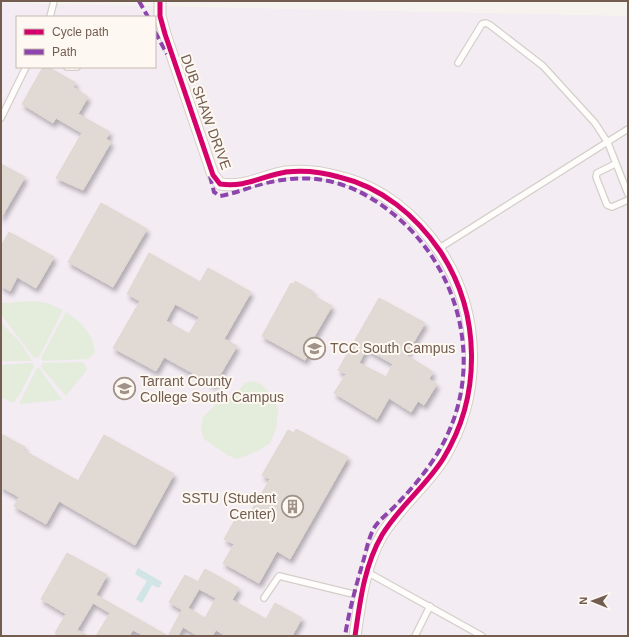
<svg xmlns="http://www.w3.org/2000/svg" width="629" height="637" viewBox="0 0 629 637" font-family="Arial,sans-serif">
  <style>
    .education { fill: #f3ecf3; fill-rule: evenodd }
    .green { fill: #e4ecdb }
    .water { fill: #d1e4e6 }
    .building { fill: #e0d9d4; stroke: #dfd8d1; fill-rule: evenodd; filter: url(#shadow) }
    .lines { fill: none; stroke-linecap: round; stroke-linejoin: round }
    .service-casing { stroke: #d4cfc9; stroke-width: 8 }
    .minor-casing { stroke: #d4cfc9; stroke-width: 13 }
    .service { stroke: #fefdfc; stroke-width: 5.5 }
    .minor { stroke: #fefdfc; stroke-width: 11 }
    .quiet { stroke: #8e44ad; stroke-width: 4; stroke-dasharray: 8 4; stroke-linecap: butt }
    .cycleway-casing { stroke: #fdf8f1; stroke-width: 8 }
    .cycleway { stroke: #d6006c; stroke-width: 5 }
    .labels { text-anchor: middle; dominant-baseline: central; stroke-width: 4; stroke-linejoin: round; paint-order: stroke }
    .street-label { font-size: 14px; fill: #735d51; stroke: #fdf8f1 }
    .poi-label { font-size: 14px; fill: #735d51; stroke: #fdf8f1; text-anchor: start }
  </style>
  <defs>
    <filter id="shadow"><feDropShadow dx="2.5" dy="4.5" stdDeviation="2" flood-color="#0004"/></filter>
  </defs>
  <rect width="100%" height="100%" fill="#f6f3ee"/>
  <path class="education" d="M1,3L628,16V629L624,636H1ZM17,17H155V67H17Z"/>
  <g class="green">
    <path d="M34,301L47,303L63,310L39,357L34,358L1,314V303Z"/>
    <path d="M66,312C80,322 94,334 95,353L88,359L43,361L41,358Z"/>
    <path d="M1,323L21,343L32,361H1Z"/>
    <path d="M83,362L87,368L86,371L66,396L41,367L43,363Z"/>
    <path d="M32,363L34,366L21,392L13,403L1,397V365Z"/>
    <path d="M37,368H39L62,400L19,404Z"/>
    <path d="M254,381L262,385L275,399L278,412L276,429L270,443L258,451L237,459L227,455L204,439L201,429L203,417L216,404L233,397L245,383Z"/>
  </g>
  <path class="water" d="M138,568L162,582L159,588L152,585L142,603L136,599L147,581L135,574Z"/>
  <g class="building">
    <path d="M43,67H48L76,83L73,87L88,97L78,114L110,132L106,139L111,142L83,190L56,178L82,133L56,118L53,123L22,104Z"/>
    <path d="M1,164L25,177L1,218Z"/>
    <path d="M101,203L147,229L113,287L68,262Z"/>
    <path d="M9,232L54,257L36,288L17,277L10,291L1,286V246Z"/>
    <path d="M149,253L200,282L208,268L251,292L224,339L237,346L214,385L164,357L156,371L113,348L140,301L127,294ZM175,304L199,317L189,334L166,321Z"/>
    <path d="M295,281L314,292L312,295L332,306L314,337L317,339L305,360L262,336L291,283L294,284Z"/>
    <path d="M379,298L425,323L406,355L433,372L429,379L437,384L424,405L418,401L411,412L389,398L377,419L334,393L346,374L338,370ZM366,349L393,364L386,377L359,363Z"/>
    <path d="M296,429L348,457L290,559L277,551L259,583L223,563L234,544L224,539L236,518L244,523L270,479L262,475L288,430L294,433Z"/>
    <path d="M1,434L25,447L23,450L78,481L104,435L174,474L135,545L59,501L46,524L14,506L19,497L1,487Z"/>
    <path d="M67,553L107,575L96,595L168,636L182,610L169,602L185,575L198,582L205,569L239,588L232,600L266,619L275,603L302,618L292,636H226L216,630L212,636H198L183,627L178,636H145L133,630L129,636H96L110,613L93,603L77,630L88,636H60L55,633L66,614L41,599ZM199,589L216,598L205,618L188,608Z"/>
  </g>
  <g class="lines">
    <defs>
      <g id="service">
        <path d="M50,17L54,1"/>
        <path d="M458,63L482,24L486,23L490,25L543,66L595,123L608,143L628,194"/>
        <path d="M67,67H77"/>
        <path d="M1,118L26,67"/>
        <path d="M615,164L597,173L596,177L607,205L612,207L628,200"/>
        <path d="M438,249L628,129"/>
        <path d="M367,572L482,636"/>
        <path d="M264,598L279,576L361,596"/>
        <path d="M415,636L430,606"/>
      </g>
      <path id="minor" d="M160,1V16L165,34L213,175L220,184C245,188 262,176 286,172C303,170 322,172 339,177C382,187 416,216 440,251C481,313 482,396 443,459C425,487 399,507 382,535C364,566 360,602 355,636"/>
    </defs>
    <use href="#service" class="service-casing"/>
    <use href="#minor" class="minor-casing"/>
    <use href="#service" class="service"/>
    <use href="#minor" class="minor"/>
    <g class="quiet">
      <path d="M139,1L148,17"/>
      <path d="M155,32L167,54"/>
      <path d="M210,176L214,192L220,196C231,194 240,191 251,187C274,180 300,176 323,180C349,184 372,197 392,213C454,262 481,349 452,424C440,455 420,480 398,503C390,512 378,520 373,530C368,540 366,552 363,562C356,586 349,611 345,636"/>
    </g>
    <defs>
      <path id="cycleway" d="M160,1V16L165,34L213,175L220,184C245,188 262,176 286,172C303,170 322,172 339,177C382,187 416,216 440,251C481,313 482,396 443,459C425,487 399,507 382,535C364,566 360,602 355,636"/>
    </defs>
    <use href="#cycleway" class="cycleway-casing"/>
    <use href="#cycleway" class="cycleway"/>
  </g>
  <defs>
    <symbol id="university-ring" viewBox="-11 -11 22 22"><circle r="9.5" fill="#fdf8f1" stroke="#a19288" stroke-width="1.5"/><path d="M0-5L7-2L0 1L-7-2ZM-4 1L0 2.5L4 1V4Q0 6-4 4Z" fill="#a19288"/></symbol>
    <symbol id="building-ring" viewBox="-11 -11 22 22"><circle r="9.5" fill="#fdf8f1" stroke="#a19288" stroke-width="1.5"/><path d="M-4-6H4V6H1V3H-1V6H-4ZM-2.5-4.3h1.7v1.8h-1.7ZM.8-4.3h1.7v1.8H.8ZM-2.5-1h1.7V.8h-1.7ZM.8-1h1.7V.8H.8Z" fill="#a19288"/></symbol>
  </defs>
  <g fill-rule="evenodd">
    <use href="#university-ring" x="302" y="336" width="25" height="25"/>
    <use href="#university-ring" x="112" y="376" width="25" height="25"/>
    <use href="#building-ring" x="280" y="494" width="25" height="25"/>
  </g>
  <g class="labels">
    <g class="street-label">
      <text transform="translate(206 112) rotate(70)">DUB SHAW DRIVE</text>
    </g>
    <g class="poi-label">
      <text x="330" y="348">TCC South Campus</text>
      <text x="140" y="381">Tarrant County<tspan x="140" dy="16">College South Campus</tspan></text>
      <text x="276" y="498" text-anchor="end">SSTU (Student<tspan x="276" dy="16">Center)</tspan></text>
    </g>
  </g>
  <rect width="629" height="637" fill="none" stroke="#735d51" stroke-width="4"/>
  <rect x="16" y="16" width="140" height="52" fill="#fdf8f1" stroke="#c6bab1"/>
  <rect x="24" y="29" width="20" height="6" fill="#d6006c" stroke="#c6bab1"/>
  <text x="52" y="36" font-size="12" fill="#735d51">Cycle path</text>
  <rect x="24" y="49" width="20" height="6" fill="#8e44ad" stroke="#c6bab1"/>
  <text x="52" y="56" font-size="12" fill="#735d51">Path</text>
  <g transform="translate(593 601) rotate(271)" stroke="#fdf8f1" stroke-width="3" paint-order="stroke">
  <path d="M0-3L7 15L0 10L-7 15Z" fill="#735d51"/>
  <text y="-6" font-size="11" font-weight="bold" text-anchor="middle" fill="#735d51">N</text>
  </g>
</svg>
